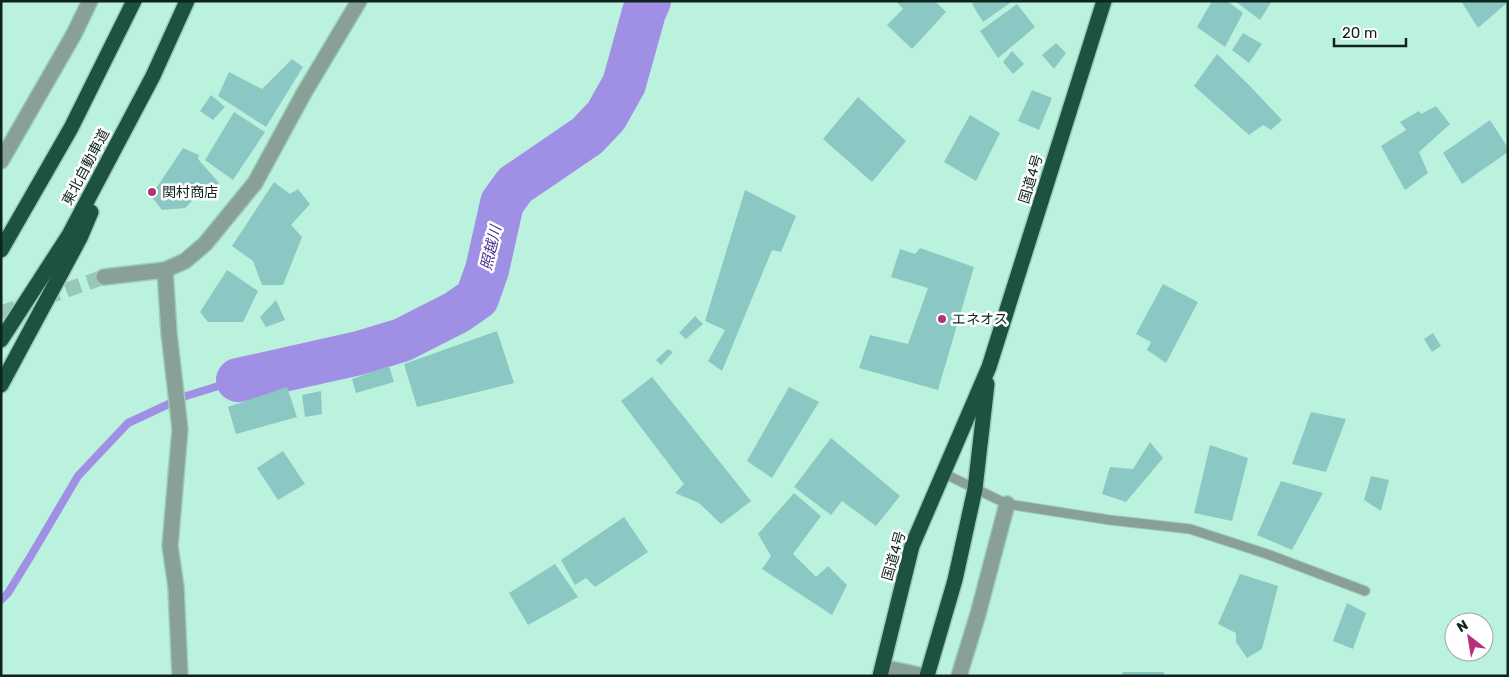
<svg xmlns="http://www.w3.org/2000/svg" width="1509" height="677" viewBox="0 0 1509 677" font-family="Rubik,'Noto Sans JP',sans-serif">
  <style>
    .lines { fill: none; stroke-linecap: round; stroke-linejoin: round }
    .stream { stroke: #9f90e6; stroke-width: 8 }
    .river { stroke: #9f90e6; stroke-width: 44 }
    .building { fill: #8bc8c4 }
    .street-tunnel { stroke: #98c9b7; stroke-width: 15; stroke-dasharray: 15 8; stroke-linecap: butt }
    .lane-casing { stroke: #9ccdbb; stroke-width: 11 }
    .street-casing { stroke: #9ccdbb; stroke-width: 18 }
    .highway-casing { stroke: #9ccdbb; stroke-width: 18 }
    .lane { stroke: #89a097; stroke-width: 9 }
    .street { stroke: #89a097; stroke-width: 15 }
    .highway { stroke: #1d5243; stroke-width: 15 }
    .poi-dot { fill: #b4327b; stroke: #fff; stroke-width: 2 }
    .labels { text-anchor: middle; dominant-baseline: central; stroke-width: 5; stroke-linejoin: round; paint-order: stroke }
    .street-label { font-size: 14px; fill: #0e241d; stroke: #fff }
    .poi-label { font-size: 14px; fill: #0e241d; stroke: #fff; text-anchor: start }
    .water-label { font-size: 15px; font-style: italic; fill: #4c3093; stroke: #fff }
  </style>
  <rect width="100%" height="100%" fill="#bbf2de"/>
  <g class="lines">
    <path class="stream" d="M1,600L8,593L32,554L78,476L128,423L186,396L238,380"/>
    <path class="river" d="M238,380L359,353L402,340L457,312L477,298L487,270L502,203L515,185L587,136L606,116L624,84L644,12L649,1"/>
  </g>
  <g class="building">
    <path d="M896,1H935L946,12L912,49L887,25L903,9Z"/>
    <path d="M976,1H1009L1010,3L983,22L972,4Z"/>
    <path d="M1212,1H1227L1243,13L1225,47L1197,27Z"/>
    <path d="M1235,1H1272L1260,20Z"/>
    <path d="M1461,1H1508V2L1478,28Z"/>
    <path d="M1017,4L1035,27L998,58L980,31Z"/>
    <path d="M1243,33L1262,44L1249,63L1232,50Z"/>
    <path d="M1056,43L1066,53L1054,69L1042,55Z"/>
    <path d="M1012,51L1024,64L1013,74L1003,62Z"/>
    <path d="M1217,54L1249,85L1282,120L1271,130L1263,125L1249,135L1194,86Z"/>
    <path d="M292,59L303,67L266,127L218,96L229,72L262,89Z"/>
    <path d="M1032,90L1052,98L1039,130L1018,121Z"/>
    <path d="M211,95L225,107L213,120L200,111Z"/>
    <path d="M858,97L906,141L872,182L823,139Z"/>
    <path d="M1436,106L1450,124L1419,152L1428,173L1405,190L1381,146L1406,130L1400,122L1419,111L1421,114Z"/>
    <path d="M234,112L265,132L233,180L205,160Z"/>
    <path d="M970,115L1000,133L976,181L944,162Z"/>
    <path d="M1490,120L1508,148V152L1462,184L1443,153Z"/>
    <path d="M183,148L199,155L198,159L219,183L209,198L197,196L185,208L162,210L151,196Z"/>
    <path d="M274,182L290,194L298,189L310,204L291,225L302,237L283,285H262L253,261L232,246Z"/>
    <path d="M745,190L796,216L781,252L772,250L722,371L708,361L725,330L705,321Z"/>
    <path d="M920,248L974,267L938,390L859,368L870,335L908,344L928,288L891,277L900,249L915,254Z"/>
    <path d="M227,270L258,291L243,322H208L200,312Z"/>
    <path d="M1163,284L1198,302L1166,363L1147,350L1151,342L1136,334Z"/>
    <path d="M276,300L285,320L266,327L260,317Z"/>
    <path d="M695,316L703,324L686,339L679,333Z"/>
    <path d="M497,331L514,383L417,407L404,364Z"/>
    <path d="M1433,333L1441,346L1432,352L1424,339Z"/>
    <path d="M668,349L673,352L661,365L656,360Z"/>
    <path d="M389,366L394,382L356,393L352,379Z"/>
    <path d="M652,377L751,501L721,524L699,503L675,493L684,484L621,401Z"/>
    <path d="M287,387L297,417L236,434L228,407Z"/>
    <path d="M789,387L819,402L772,478L747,461Z"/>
    <path d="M321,391L322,414L305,417L302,395Z"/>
    <path d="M1311,412L1346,419L1326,472L1292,464Z"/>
    <path d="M831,438L900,496L876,526L842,501L831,515L794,487Z"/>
    <path d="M1150,442L1163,458L1126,502L1102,494L1110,467L1133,469Z"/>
    <path d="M1210,445L1248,458L1232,521L1194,513Z"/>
    <path d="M283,451L305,484L278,500L257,468Z"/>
    <path d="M1371,476L1389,480L1381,511L1364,500Z"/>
    <path d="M1281,481L1323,493L1292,550L1257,535Z"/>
    <path d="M794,493L821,516L793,554L816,577L828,566L847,585L832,615L762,569L771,556L758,534Z"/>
    <path d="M624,517L648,552L595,587L586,578L575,585L561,560Z"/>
    <path d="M555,564L578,597L528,625L509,593Z"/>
    <path d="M1240,574L1278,586L1262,649L1247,658L1236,642V633L1218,624Z"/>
    <path d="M1347,603L1366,613L1353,649L1333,641Z"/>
    <path d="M1122,672H1164V676H1123Z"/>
  </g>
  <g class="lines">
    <path class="street-tunnel" d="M1,313L104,277"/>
    <defs>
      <path id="lane" d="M943,473L1007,504L1110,520L1190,529L1267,554L1365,591"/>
      <g id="street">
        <path d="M1,161L74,34L90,1"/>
        <path d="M165,270L169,333L180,429L170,546L176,587L180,676"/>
        <path d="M104,277L165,270L185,261L205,244L255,183L304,93L359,1"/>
        <path d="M882,667L924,676"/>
        <path d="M959,676L978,614L1007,504"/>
      </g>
      <g id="highway">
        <path d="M1,250L71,128L134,1"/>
        <path d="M1,340L69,235L153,76L187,1"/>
        <path d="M1,385L80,238L91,212"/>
        <path d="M880,676L912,546L989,367L1104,1"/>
        <path d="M927,676L955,580L975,489L987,384"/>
      </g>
    </defs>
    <use href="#lane" class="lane-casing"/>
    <use href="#street" class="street-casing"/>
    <use href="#highway" class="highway-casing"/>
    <use href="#lane" class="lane"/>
    <use href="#street" class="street"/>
    <use href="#highway" class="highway"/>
  </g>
  <g class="poi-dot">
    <circle cx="152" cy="192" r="5"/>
    <circle cx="942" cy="319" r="5"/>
  </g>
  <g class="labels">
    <g class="street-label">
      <text transform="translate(86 167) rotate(-62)">東北自動車道</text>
      <text transform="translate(1031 179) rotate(-73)">国道4号</text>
      <text transform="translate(894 556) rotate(-74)">国道4号</text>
    </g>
    <g class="poi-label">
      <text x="162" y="192">関村商店</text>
      <text x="952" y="319">エネオス</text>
    </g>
    <g class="water-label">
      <text transform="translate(491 248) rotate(-77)">照越川</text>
    </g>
  </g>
  <rect width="1509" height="677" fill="none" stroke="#0e241d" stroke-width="5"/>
  <g transform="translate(1469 637) rotate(329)"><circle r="24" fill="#ffffff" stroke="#9fa7a5"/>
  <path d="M0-4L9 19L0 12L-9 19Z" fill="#b4327b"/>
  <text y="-8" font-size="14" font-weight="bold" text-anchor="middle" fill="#0e241d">N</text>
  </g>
  <path d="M1334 38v8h72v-8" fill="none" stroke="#0e241d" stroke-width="2.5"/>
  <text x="1342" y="38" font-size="15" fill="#0e241d" stroke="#ffffff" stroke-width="4" paint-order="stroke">20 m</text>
</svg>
